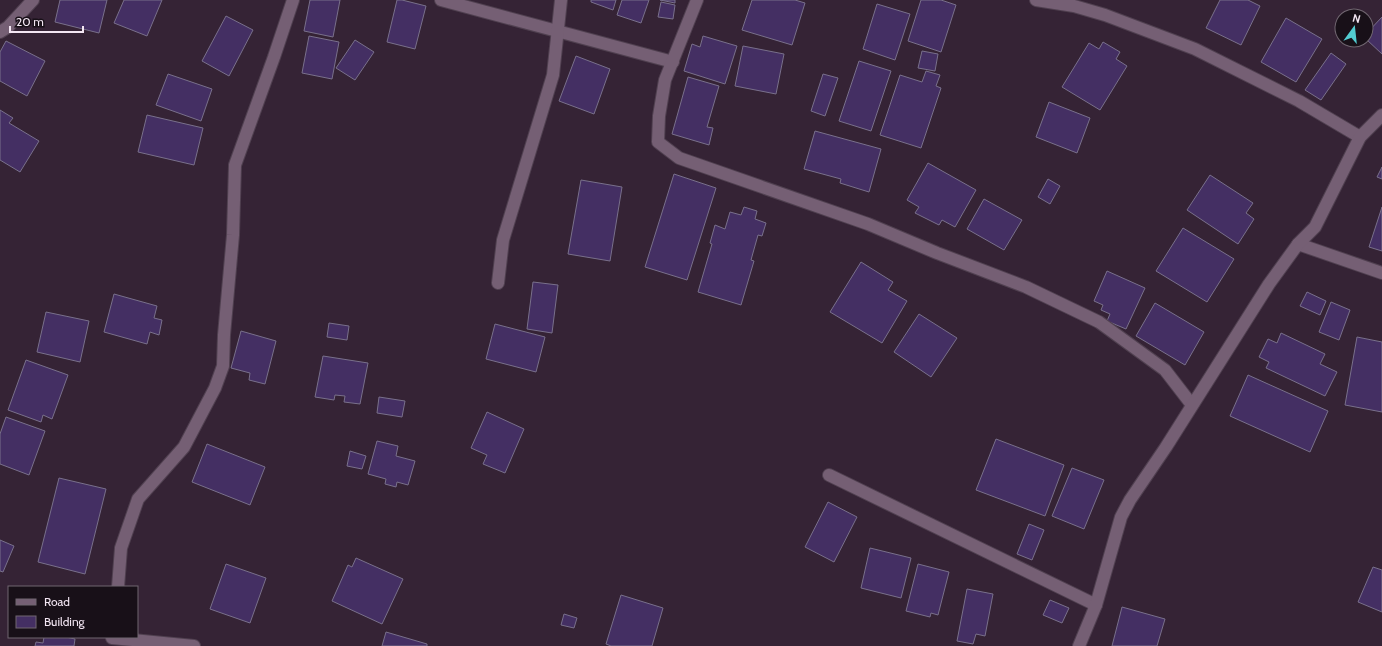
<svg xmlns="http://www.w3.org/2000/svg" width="1382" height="646" viewBox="0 0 1382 646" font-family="Cabin,sans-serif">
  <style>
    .building { fill: #442f63; stroke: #79708b }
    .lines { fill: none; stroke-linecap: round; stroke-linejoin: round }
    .minor-casing { stroke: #504050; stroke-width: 14 }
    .minor { stroke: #755f74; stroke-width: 12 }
  </style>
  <rect width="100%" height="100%" fill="#352335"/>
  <g class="building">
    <path d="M60,0H107L99,33L55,22Z"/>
    <path d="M124,0H162L147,36L114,23Z"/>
    <path d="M310,0H340L333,37L304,31Z"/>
    <path d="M397,0H402L426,6L415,49L387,42Z"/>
    <path d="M591,0H616L613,10L591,2Z"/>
    <path d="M622,0H649L641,23L617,15Z"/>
    <path d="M660,0H675V3Z"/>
    <path d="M752,0H795L805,3L792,45L742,30Z"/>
    <path d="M921,0H941L956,5L941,52L908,41Z"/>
    <path d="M1220,0H1248L1260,6L1241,45L1206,28Z"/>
    <path d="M661,2L675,5L673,19L658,17Z"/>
    <path d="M877,4L910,14L895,60L863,49Z"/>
    <path d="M226,16L253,30L229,76L202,61Z"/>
    <path d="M1382,17V54L1366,39V34Z"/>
    <path d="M1286,18L1322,39L1296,82L1261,62Z"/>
    <path d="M309,36L339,42L332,79L302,73Z"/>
    <path d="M703,36L737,46L725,84L684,71L692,44L700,47Z"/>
    <path d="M355,40L374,52L355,80L336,68Z"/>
    <path d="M6,41L45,61L27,96L0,81V52Z"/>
    <path d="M1103,42L1120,52L1116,59L1127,66L1100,110L1062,87L1089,43L1099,49Z"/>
    <path d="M743,46L784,54L776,94L735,86Z"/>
    <path d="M922,51L938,54L935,71L918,68Z"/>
    <path d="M1331,53L1346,64L1321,100L1305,90Z"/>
    <path d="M576,56L610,69L594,114L559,101Z"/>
    <path d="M859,61L891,71L871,131L839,121Z"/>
    <path d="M926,71L940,75L936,86L941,88L921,148L880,135L900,75L922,82Z"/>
    <path d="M168,74L212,89L201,121L156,105Z"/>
    <path d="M823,74L838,78L825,116L811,111Z"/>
    <path d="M688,77L719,86L707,127L713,128L709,145L672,134Z"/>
    <path d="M1049,102L1090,118L1077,153L1036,137Z"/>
    <path d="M0,110L13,118L9,123L39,141L20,172L0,160Z"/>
    <path d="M147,115L203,128L194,165L138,152Z"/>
    <path d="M815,131L881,149L869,192L840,183L841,179L804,169Z"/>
    <path d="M928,163L976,190L955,227L942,220L939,225L915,213L919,207L907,200Z"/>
    <path d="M1382,167V179L1377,177Z"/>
    <path d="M674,174L716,188L687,280L645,267Z"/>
    <path d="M1210,175L1253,203L1246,213L1254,219L1238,244L1187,210Z"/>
    <path d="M1048,179L1060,186L1050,204L1038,197Z"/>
    <path d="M581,180L622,187L610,261L568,254Z"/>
    <path d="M984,199L1022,220L1004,250L967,229Z"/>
    <path d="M744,207L757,211L755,219L766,223L762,236L758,235L751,260L754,261L741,305L698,292L712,244L710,243L715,225L725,229L730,212L741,215Z"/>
    <path d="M1382,207V251L1369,247Z"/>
    <path d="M1183,228L1234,259L1207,302L1156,271Z"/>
    <path d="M861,262L893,282L888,290L907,301L882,343L830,312Z"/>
    <path d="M1107,271L1145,288L1126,329L1107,321L1110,314L1101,310L1103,305L1094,301Z"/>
    <path d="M533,282L558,285L552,333L527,329Z"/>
    <path d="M1307,292L1326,301L1320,315L1300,306Z"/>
    <path d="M114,294L157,306L154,318L162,320L159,335L150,332L147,344L104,332Z"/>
    <path d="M1331,302L1350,310L1339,340L1319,332Z"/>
    <path d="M1155,303L1204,332L1185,365L1136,336Z"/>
    <path d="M46,312L89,321L80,362L37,352Z"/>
    <path d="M919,314L957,338L931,377L894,352Z"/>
    <path d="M329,323L349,326L347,340L327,337Z"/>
    <path d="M495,324L545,337L536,372L486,359Z"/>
    <path d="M241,331L276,341L265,384L249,380L250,373L231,368Z"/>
    <path d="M1281,333L1325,354L1320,364L1337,372L1325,396L1266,368L1269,362L1259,357L1268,339L1277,343Z"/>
    <path d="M1357,337L1382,342V412L1345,405Z"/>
    <path d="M323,356L368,363L360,404L344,402L345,396L335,395L334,400L315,397Z"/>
    <path d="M26,360L68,375L52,419L43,415L41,422L8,410Z"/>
    <path d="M1248,375L1328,411L1310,452L1230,416Z"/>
    <path d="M379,397L405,401L402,417L377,413Z"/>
    <path d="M487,412L524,429L505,473L483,464L487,455L471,448Z"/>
    <path d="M6,417L45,431L29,475L0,464V434Z"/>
    <path d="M996,439L1064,465L1045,516L976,490Z"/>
    <path d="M377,441L398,446L396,456L415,461L408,485L397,482L396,487L385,484L386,479L368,474Z"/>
    <path d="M207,444L265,467L250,505L192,482Z"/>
    <path d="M350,451L366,456L362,469L347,466Z"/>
    <path d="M1072,468L1104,480L1084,529L1052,516Z"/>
    <path d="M59,478L106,489L85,574L38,562Z"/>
    <path d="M828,502L857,517L834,562L805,547Z"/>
    <path d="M1029,524L1044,530L1032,560L1017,554Z"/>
    <path d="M0,540L14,546L3,572L0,571Z"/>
    <path d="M870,548L911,558L901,598L861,588Z"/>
    <path d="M356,558L403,579L382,624L332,601L348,565L352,567Z"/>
    <path d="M226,564L266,578L250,623L210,609Z"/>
    <path d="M918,564L949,572L938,615L931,613L930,617L906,611Z"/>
    <path d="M1373,567L1382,570V612L1358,602Z"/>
    <path d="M967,589L993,594L985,636L976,634L973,644L957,641Z"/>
    <path d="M621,595L663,608L652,646H611L606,644Z"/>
    <path d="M1050,600L1069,608L1062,623L1043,615Z"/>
    <path d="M1122,607L1165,619L1157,646H1112Z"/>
    <path d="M564,614L577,618L574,628L561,625Z"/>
    <path d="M386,632L427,644V646H382Z"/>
    <path d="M44,637H66L75,639L74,646H35L36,642L43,643Z"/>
  </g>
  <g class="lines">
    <defs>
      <g id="minor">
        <path d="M441,0L673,62"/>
        <path d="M697,0L665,80L659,116L658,142L679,158L868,224L937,253L1026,287L1099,322L1165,370L1192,405"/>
        <path d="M1036,0L1074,6L1105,15L1195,49L1299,101L1360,137"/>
        <path d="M0,32L8,27L33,0"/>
        <path d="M1298,244L1382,273"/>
        <path d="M498,283L503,240L553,75L561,0"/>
        <path d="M829,475L1096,605"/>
        <path d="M118,587L121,548L138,499L184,447L215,388L223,366L224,335L233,235L235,165L274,57L293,0"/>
        <path d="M112,638L194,646"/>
        <path d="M1079,646L1096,605L1121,517L1130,500L1166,447L1269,284L1298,244L1315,227L1360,137L1382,115"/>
      </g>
    </defs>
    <use href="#minor" class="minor-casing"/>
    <use href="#minor" class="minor"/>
  </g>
  <rect x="8" y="586" width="130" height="52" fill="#181018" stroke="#706670"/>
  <rect x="16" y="599" width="20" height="6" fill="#755f74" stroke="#706670"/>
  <text x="44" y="606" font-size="12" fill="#f3e6f3">Road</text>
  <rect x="16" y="616" width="20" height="12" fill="#442f63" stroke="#706670"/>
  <text x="44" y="626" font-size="12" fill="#f3e6f3">Building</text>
  <g transform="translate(1354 28) rotate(15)"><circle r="19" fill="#181018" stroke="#706670"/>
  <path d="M0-3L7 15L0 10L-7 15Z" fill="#52ccd1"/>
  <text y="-6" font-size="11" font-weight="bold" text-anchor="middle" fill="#f3e6f3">N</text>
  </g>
  <path d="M10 26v6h73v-6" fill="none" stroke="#f3e6f3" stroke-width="2"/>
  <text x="16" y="26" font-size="12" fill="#f3e6f3" stroke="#181018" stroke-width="3" paint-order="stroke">20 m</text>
</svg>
